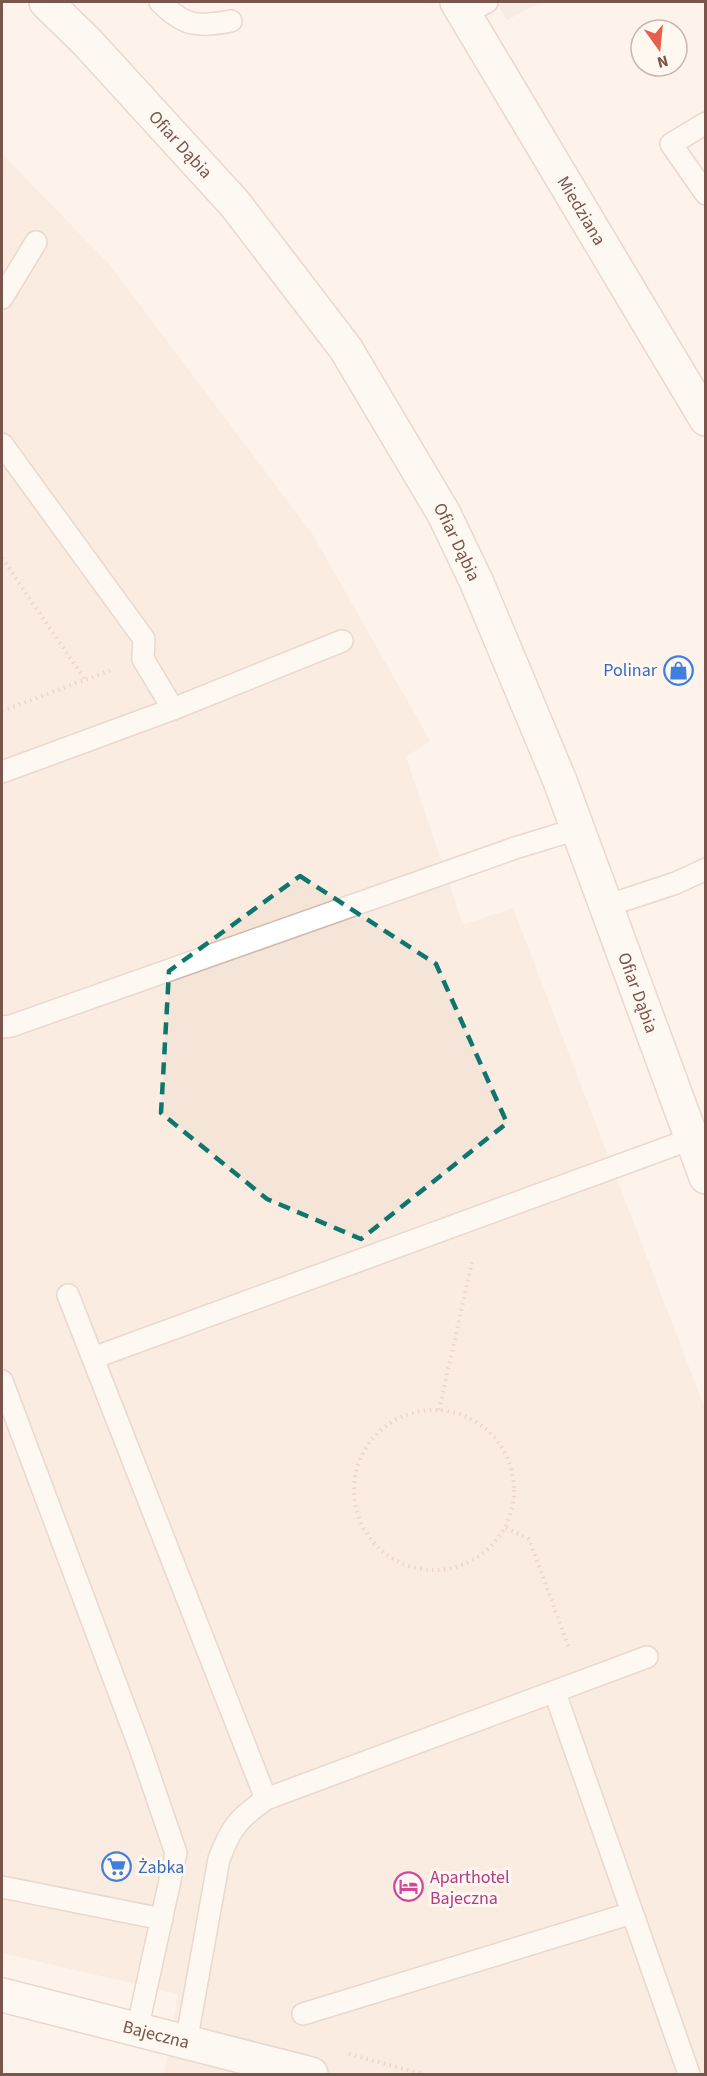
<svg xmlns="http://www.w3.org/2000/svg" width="707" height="2076" viewBox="0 0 707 2076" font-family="'Source Sans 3',sans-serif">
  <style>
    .residential { fill: #f5e4d8 }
    .industrial { fill: #ece4df }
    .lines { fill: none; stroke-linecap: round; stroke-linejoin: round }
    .service-casing { stroke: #d0b9ae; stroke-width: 24 }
    .minor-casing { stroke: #d0b9ae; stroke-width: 36 }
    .tertiary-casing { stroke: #d0b9ae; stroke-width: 36 }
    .path { stroke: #d9b1a3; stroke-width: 4; stroke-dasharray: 1.5 4.5; stroke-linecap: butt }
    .service { stroke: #fff; stroke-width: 21 }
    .minor { stroke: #fff; stroke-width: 33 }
    .tertiary { stroke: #fff; stroke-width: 33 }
    .marked { fill: none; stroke: #0f766e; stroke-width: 4.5; stroke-dasharray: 12 8; stroke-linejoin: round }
    .labels { text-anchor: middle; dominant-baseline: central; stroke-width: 6; stroke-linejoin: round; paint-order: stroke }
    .street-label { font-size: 18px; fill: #79564c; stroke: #fff8f1 }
    .shop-label { font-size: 18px; fill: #366cbe; stroke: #fff8f1; text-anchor: end }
    .hotel-label { font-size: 18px; fill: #b23c85; stroke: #fff8f1; text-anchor: start }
  </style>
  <rect width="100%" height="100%" fill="#fdf3ea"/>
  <path class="residential" d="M2,154L109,264L313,535L430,741L406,757L463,925L513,908L705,1409V2074H164L178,1994L2,1953Z"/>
  <path class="industrial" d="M496,2H541L507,20Z"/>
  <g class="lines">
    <defs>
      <g id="service">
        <path d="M160,2C185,27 198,27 231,21"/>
        <path d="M464,14L487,2"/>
        <path d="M706,123L671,144L706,194"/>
        <path d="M2,298L36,242"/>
        <path d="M2,444L144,639L143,659L173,709L2,772"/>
        <path d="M173,709L342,641"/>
        <path d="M606,906L676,883L706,869"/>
        <path d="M2,1027L11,1026L515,848L577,829"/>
        <path d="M68,1295L266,1799"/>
        <path d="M93,1358L691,1139"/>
        <path d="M2,1381L140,1748L176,1853L137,2030"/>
        <path d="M555,1693L689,2074"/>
        <path d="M2,1887L162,1919"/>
        <path d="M303,2014L632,1913"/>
        <path d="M186,2043L219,1859C231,1827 239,1818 266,1799L647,1657"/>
      </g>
      <g id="minor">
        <path id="s1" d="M457,2L706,419"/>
        <path id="s2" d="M2,1995L311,2074"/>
      </g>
      <g id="tertiary">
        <path id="s3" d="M46,2L87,42L235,204L346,349L444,514L477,583L560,781L706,1177"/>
      </g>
    </defs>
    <use href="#service" class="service-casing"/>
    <use href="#minor" class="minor-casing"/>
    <use href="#tertiary" class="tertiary-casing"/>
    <g class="path">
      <path d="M2,558L85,680"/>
      <path d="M2,711L111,670"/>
      <circle cx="434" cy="1490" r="80"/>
      <path d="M439,1410L473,1258"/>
      <path d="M506,1528L529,1539L569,1648"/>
      <path d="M349,2054L423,2074"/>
    </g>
    <use href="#service" class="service"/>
    <use href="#minor" class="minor"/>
    <use href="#tertiary" class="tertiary"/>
  </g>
  <path d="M0 0H707V2076H0ZM300,876L436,964L507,1123L361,1239L267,1199L161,1113L169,971Z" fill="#fdf3ea" fill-opacity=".55" fill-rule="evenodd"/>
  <path class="marked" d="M300,876L436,964L507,1123L361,1239L267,1199L161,1113L169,971Z"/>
  <defs>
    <symbol id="shop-ring" viewBox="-11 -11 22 22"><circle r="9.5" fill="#fff8f1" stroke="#3f7fe0" stroke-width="1.5"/><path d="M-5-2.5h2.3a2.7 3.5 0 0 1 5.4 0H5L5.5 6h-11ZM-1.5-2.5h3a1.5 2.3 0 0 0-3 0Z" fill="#3f7fe0"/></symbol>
    <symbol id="supermarket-ring" viewBox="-11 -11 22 22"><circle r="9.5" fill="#fff8f1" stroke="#3f7fe0" stroke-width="1.5"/><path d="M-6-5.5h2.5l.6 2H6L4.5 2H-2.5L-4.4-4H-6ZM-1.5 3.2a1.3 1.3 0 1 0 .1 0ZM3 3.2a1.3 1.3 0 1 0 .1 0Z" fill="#3f7fe0"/></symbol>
    <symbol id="hotel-ring" viewBox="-11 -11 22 22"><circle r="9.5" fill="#fff8f1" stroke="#d1479c" stroke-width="1.5"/><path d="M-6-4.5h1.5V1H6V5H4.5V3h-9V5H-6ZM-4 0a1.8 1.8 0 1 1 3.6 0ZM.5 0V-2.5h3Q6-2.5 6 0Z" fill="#d1479c"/></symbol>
  </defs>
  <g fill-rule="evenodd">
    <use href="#shop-ring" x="662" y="654" width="33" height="33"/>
    <use href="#supermarket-ring" x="100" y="1850" width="33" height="33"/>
    <use href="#hotel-ring" x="392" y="1870" width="33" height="33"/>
  </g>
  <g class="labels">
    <g class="street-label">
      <text stroke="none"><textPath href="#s3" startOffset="196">Ofiar Dąbia</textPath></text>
      <text stroke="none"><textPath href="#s1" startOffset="243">Miedziana</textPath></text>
      <text stroke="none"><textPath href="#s3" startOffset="682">Ofiar Dąbia</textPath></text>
      <text stroke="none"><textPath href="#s3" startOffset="1168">Ofiar Dąbia</textPath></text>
      <text stroke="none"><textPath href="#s2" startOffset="159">Bajeczna</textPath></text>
    </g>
    <g class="shop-label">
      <text x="657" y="670">Polinar</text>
      <text x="138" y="1867" text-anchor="start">Żabka</text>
    </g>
    <g class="hotel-label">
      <text x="430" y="1877">Aparthotel<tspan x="430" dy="21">Bajeczna</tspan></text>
    </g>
  </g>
  <rect width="707" height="2076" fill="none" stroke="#79564c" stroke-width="6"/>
  <g transform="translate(659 48) rotate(165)"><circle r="28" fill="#fff8f1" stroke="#c9b7af" stroke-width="1.5"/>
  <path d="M0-4.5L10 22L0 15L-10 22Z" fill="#e85e4e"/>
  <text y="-9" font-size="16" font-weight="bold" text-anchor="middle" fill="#79564c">N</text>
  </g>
</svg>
